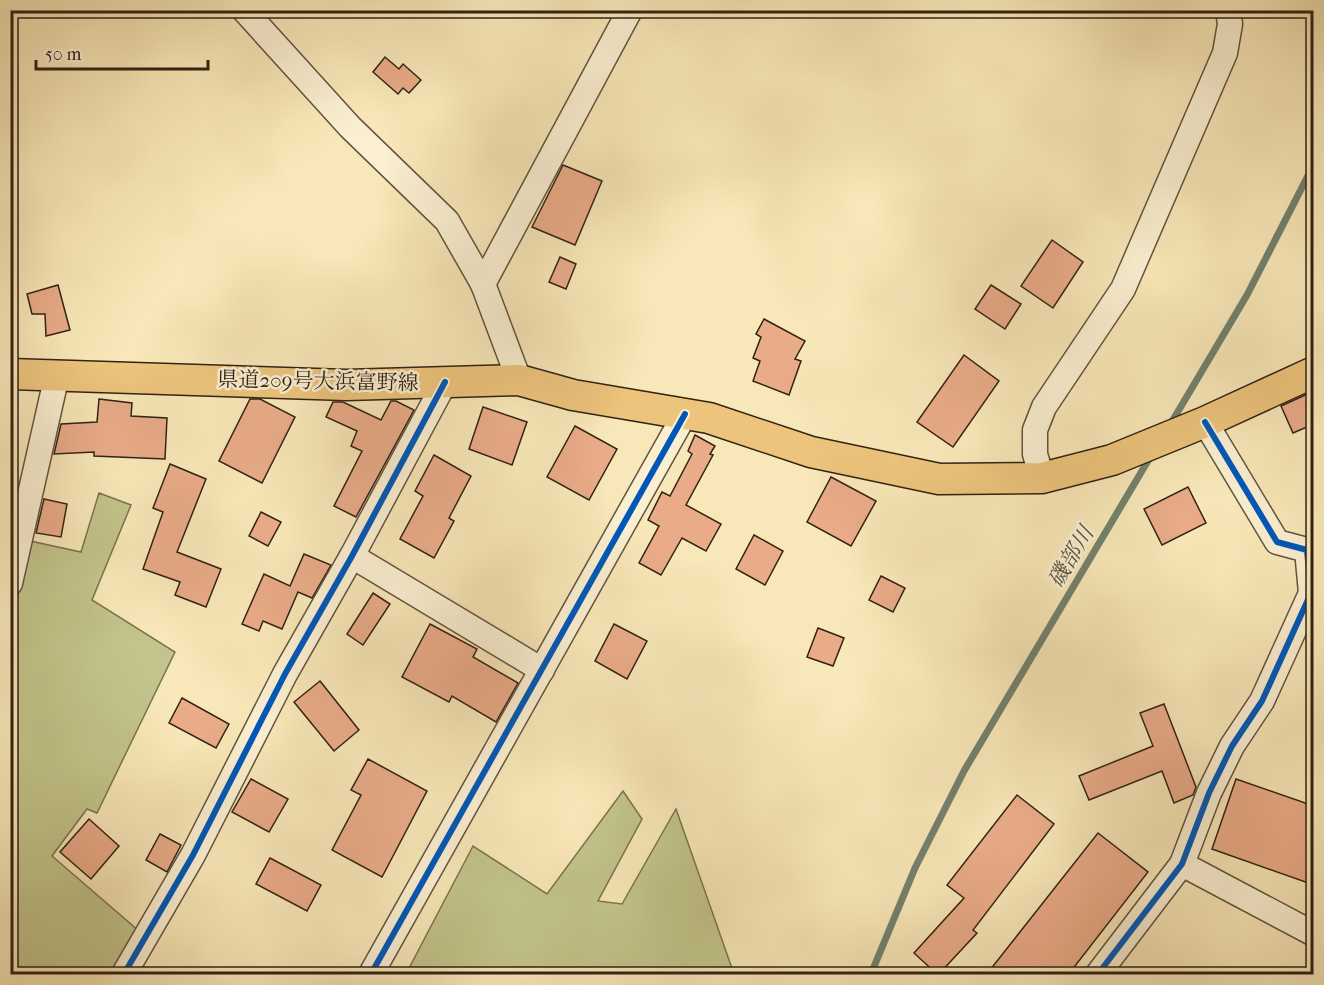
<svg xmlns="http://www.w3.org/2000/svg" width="1324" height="985" viewBox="0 0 1324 985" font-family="'IM FELL French Canon','Noto Serif JP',serif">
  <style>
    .green { fill: #c2c48b; stroke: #7a7350; stroke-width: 1.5 }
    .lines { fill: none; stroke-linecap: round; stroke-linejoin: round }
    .stream { stroke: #73816d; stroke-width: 7 }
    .building { fill: #e9ab88; stroke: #312214; stroke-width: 1.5 }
    .minor-casing { stroke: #63533d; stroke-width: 27 }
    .major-casing { stroke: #312214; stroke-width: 33 }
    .minor { stroke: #faefd1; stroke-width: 24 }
    .major { stroke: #ecc47c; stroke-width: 30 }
    .cycleway-casing { stroke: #faefd1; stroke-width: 10 }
    .cycleway { stroke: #0057b8; stroke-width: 6 }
    .labels { text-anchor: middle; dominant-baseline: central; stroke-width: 5; stroke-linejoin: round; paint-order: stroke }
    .street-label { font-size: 21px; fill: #312214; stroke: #faefd1 }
    .water-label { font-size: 22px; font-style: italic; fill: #525240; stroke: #faefd1 }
  </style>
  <rect width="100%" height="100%" fill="#f8e7b8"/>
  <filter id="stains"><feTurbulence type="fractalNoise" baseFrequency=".00333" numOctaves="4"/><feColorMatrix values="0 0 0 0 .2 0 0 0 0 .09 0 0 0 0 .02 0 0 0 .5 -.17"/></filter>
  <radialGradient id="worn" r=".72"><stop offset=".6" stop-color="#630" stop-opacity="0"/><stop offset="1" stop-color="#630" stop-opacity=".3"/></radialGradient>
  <g class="green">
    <path d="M99,493L131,505L92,600L175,652L97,813L87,809L52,856L140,932L116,974H11V627L30,541L81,552Z"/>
    <path d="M623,791L642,819L598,901L622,904L676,809L734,974H406L473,846L547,894Z"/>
  </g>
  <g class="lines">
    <g class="stream">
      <path d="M1170,425L1247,295L1314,164"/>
      <path d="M871,974L915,868L964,771L1152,454"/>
    </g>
  </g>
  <g class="building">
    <path d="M385,57L399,69L403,64L421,80L409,93L403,88L398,94L373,72Z"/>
    <path d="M563,165L602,181L575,245L532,227Z"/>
    <path d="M1052,240L1083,262L1053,308L1021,286Z"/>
    <path d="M560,257L576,264L566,289L549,282Z"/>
    <path d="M58,285L70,330L46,336L45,314H32L27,294Z"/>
    <path d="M991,285L1021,304L1005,329L975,309Z"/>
    <path d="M764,319L805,341L795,359L801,361L789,395L753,381L760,361L753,358L761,337L756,334Z"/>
    <path d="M964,355L999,381L953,447L917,422Z"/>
    <path d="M1314,391V424L1293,433L1281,406Z"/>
    <path d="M99,399L132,403L131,416L167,418L165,459L94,456V452L54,454L61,424L97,422Z"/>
    <path d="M250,399H260L295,417L262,483L219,461Z"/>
    <path d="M391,401H396L414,410L356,517L334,506L362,451L351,446L357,431L326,417L333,402H343L381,420Z"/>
    <path d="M483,407L527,422L512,465L469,449Z"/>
    <path d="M575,426L617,449L589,500L547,477Z"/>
    <path d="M695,435L715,446L710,454L713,455L686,505L721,524L706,551L682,538L661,575L639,563L659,526L648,520L662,492L670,496L692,454L688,451Z"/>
    <path d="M434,455L471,476L449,518L454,521L434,558L400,539L423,496L415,491Z"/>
    <path d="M170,464L206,479L177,552L221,569L206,607L175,595L180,582L143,569L163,512L153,508Z"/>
    <path d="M831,477L876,501L851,546L807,522Z"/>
    <path d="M1188,487L1206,523L1162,545L1144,509Z"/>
    <path d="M44,499L67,504L61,537L36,533Z"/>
    <path d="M261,512L281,522L268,546L249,536Z"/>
    <path d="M754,535L783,551L765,585L736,569Z"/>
    <path d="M304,554L331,565L312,598L298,592L282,629L263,621L259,631L242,624L264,574L290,586Z"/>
    <path d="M881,576L905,588L893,612L869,600Z"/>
    <path d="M373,593L390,604L363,645L347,634Z"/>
    <path d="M430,624L477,649L473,657L518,683L496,722L452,696L449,702L402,677Z"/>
    <path d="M614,624L647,641L627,679L595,661Z"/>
    <path d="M818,628L844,638L833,666L807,657Z"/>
    <path d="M320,681L359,730L334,751L294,702Z"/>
    <path d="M182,698L229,724L216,748L169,723Z"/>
    <path d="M1164,704L1196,787L1193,795L1174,803L1162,771L1089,800L1079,776L1153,746L1140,713Z"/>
    <path d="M368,759L427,791L382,877L332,850L361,795L351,790Z"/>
    <path d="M251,779L288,799L269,832L232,812Z"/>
    <path d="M1236,779L1314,806V885L1212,849Z"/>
    <path d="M1017,795L1054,824L973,930L977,933L938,975L914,953L964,898L947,885Z"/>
    <path d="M89,819L119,846L91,879L60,852Z"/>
    <path d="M1098,833L1148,872L1068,975H986Z"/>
    <path d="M160,834L181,845L167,872L146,860Z"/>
    <path d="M270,858L321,885L307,911L256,884Z"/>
  </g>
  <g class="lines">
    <defs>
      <g id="minor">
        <path d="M244,10L350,127L447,221L483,284L519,380"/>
        <path d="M483,284L630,10"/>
        <path d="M1042,478L1035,454V430L1044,407L1123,289L1225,53L1230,24L1228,10"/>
        <path d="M352,556L542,670"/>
        <path d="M10,583L57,375"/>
        <path d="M1182,864L1314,934"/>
        <path d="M124,974L193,855L285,674L352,556L445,382"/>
        <path d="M371,974L685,414"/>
        <path d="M1098,974L1182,864L1209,793L1232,746L1262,701L1311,593L1307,550L1277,542L1205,422"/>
      </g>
      <path id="major" d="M10,374L346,385L519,380L573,395L709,418L811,452L939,479L1042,478L1112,460L1205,422L1314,372"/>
    </defs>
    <use href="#minor" class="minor-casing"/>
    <use href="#major" class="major-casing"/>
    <use href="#minor" class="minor"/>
    <use href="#major" class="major"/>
    <defs>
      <g id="cycleway">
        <path d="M124,974L193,855L285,674L352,556L445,382"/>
        <path d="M371,974L685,414"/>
        <path d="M1098,974L1182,864L1209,793L1232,746L1262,701L1311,593L1307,550L1277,542L1205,422"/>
      </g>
    </defs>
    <use href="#cycleway" class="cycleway-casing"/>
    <use href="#cycleway" class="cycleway"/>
  </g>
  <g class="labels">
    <g class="street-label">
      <text transform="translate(318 381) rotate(1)">県道209号大浜富野線</text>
    </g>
    <g class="water-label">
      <text transform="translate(1071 557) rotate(-59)">磯部川</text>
    </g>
  </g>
  <rect width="1324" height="985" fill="none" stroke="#f8e7b8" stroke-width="36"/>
  <rect x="12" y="12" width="1300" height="961" fill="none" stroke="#312214" stroke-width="3"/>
  <rect x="18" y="18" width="1288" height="949" fill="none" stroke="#312214" stroke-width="1.5"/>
  <path d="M36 60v9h172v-9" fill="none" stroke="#312214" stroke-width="3"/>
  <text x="45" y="60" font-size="18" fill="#312214" stroke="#faefd1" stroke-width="4.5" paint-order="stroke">50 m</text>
  <rect width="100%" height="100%" filter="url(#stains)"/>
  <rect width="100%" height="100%" fill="url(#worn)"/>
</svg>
